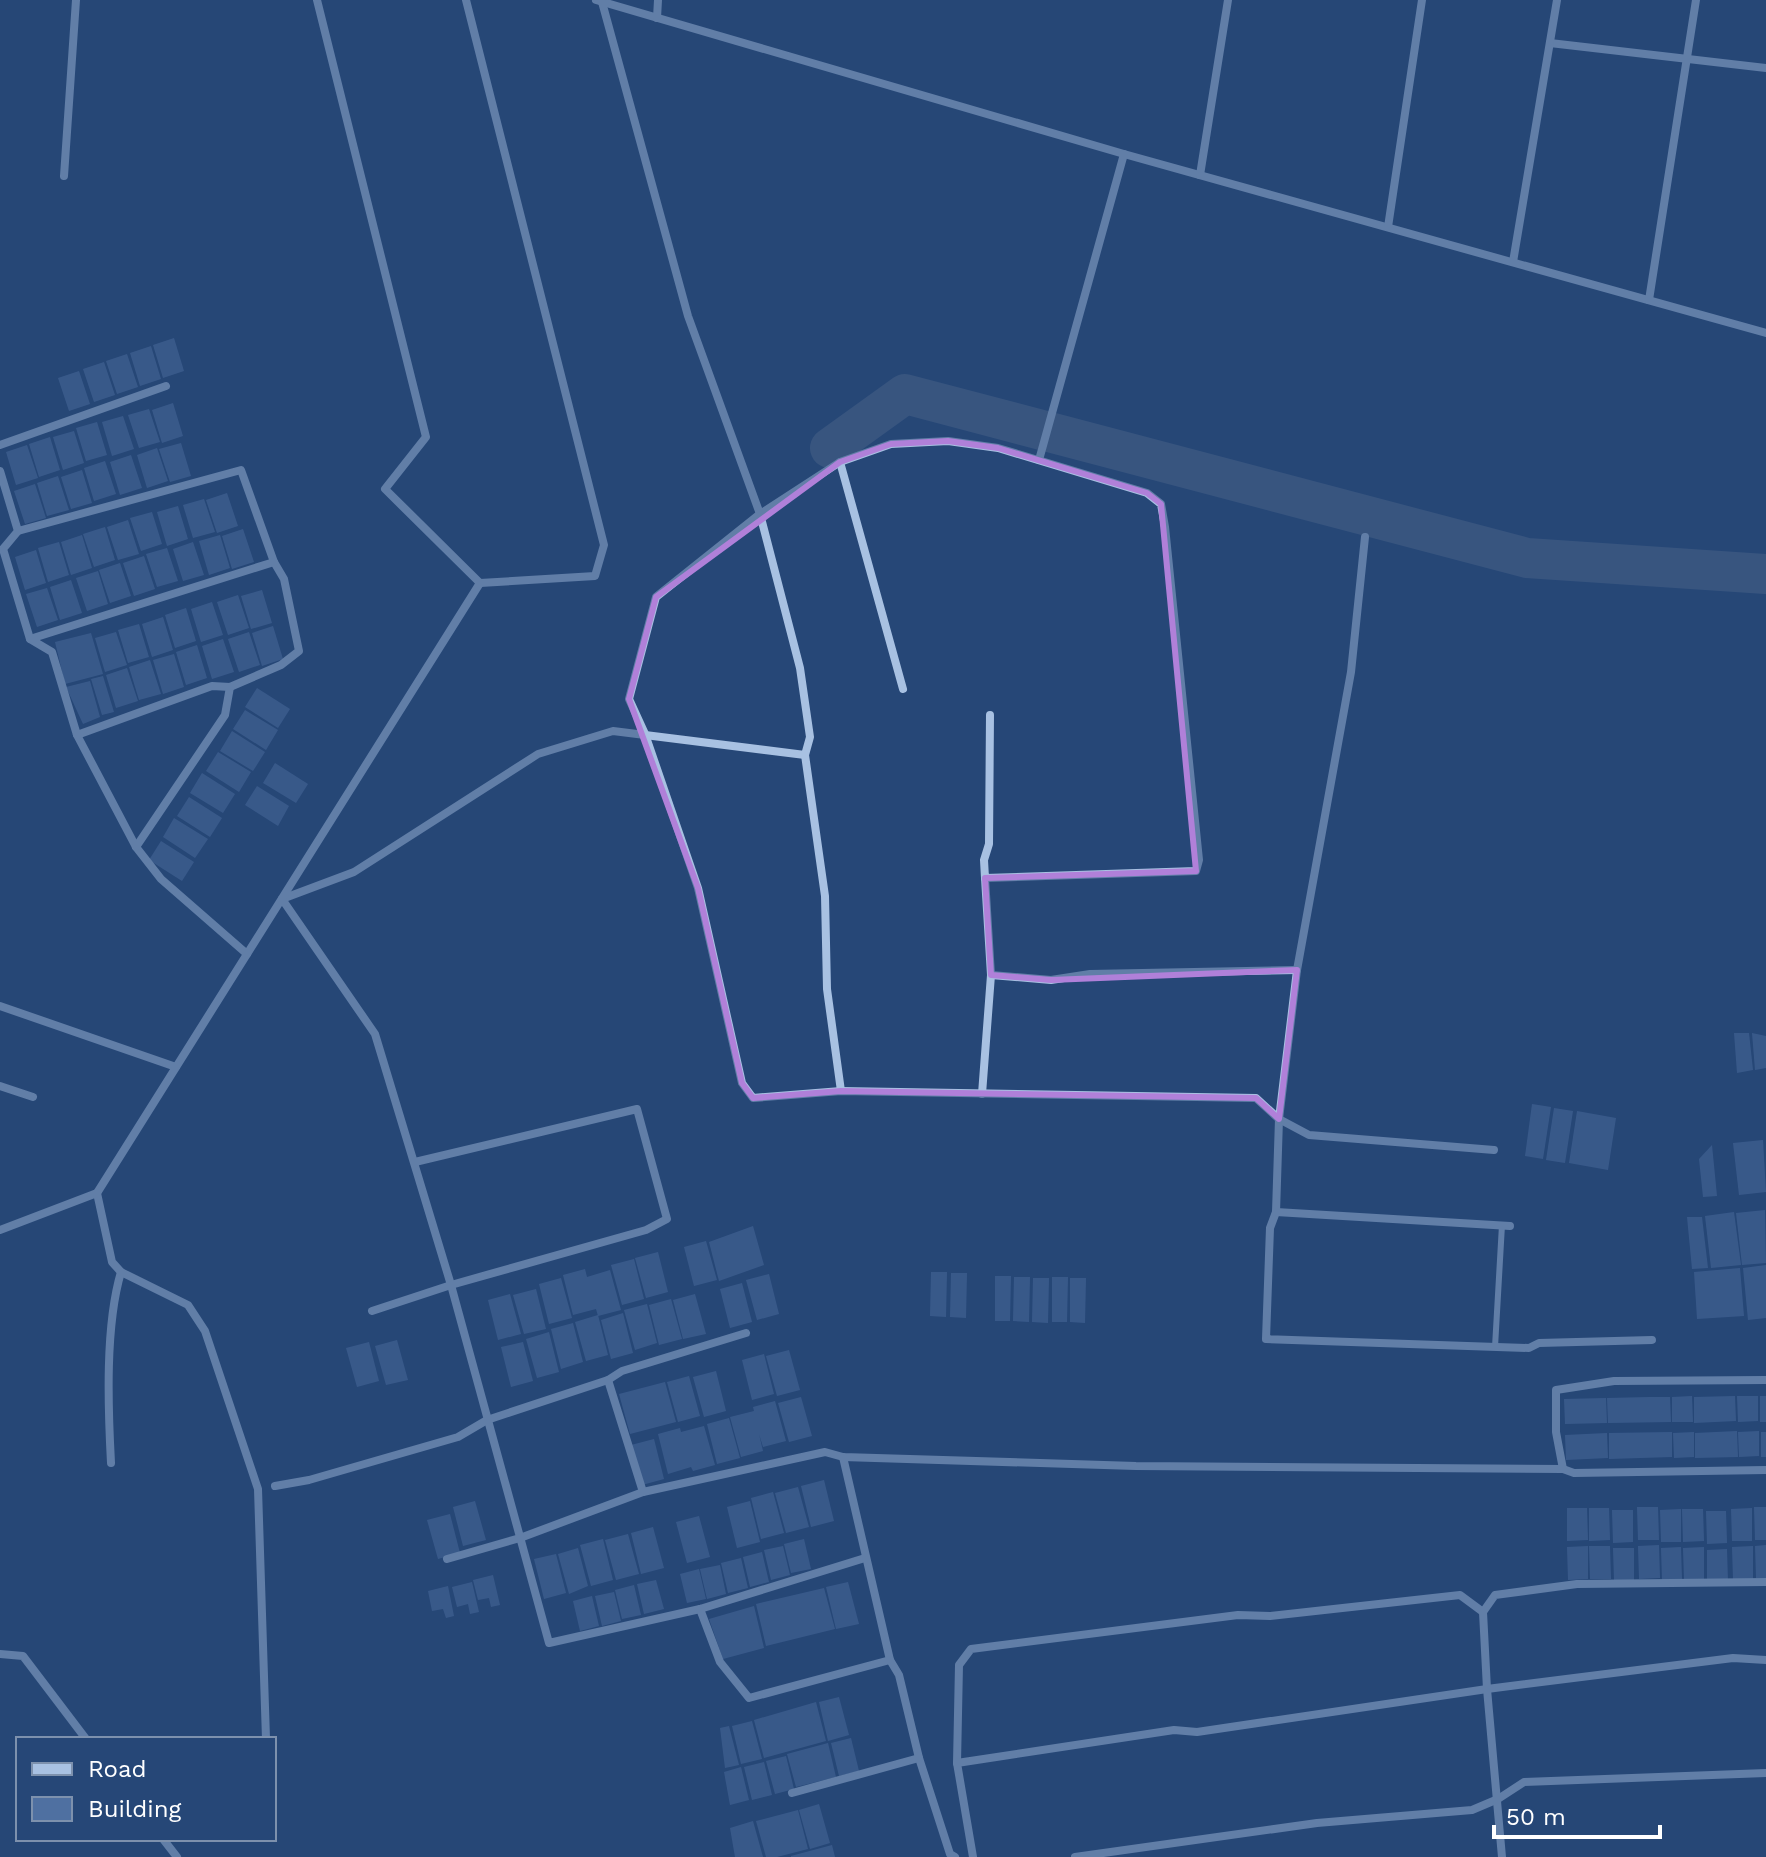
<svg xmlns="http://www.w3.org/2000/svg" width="1766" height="1857" viewBox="0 0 1766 1857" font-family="'Work Sans',sans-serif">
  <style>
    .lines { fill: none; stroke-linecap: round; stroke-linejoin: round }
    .river { stroke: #4e678a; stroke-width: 40 }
    .building { fill: #4f70a1 }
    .service { stroke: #a8c1e2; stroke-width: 6 }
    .minor { stroke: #a8c1e2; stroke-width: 8 }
    .marked { fill: none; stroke: #b080d9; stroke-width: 6; stroke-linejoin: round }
  </style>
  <rect width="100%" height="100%" fill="#264777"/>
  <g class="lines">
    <path class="river" d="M830,448L905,394L1527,558L1766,574"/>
  </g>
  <g class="building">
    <path d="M174,338L184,371L163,378L153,345Z"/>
    <path d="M151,346L161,379L140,386L130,353Z"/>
    <path d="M127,354L138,387L117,394L106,361Z"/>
    <path d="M104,362L115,395L94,402L83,369Z"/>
    <path d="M79,371L90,404L69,411L58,378Z"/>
    <path d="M173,403L183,436L162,443L152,410Z"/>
    <path d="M149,409L160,442L139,448L128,415Z"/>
    <path d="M123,416L134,449L112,456L102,422Z"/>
    <path d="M97,422L107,455L86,461L76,428Z"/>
    <path d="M74,431L84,463L63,470L53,437Z"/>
    <path d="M50,437L60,470L39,477L29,444Z"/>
    <path d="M181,443L191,476L170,482L159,449Z"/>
    <path d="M27,445L38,478L16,485L6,452Z"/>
    <path d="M157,448L168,481L147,488L137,455Z"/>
    <path d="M131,455L142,488L120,495L110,462Z"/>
    <path d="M105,461L116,494L94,501L84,468Z"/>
    <path d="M82,470L92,503L71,509L61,477Z"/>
    <path d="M58,476L69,510L47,516L37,483Z"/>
    <path d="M35,484L46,518L25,524L14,491Z"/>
    <path d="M227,493L238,526L217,533L206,500Z"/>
    <path d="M204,499L215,532L193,538L183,505Z"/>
    <path d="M178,506L188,539L167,546L157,512Z"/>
    <path d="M152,512L162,544L141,551L130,518Z"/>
    <path d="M128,520L139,554L118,560L107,527Z"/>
    <path d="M105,527L115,560L94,567L83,534Z"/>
    <path d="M243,529L254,562L232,569L222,536Z"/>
    <path d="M82,535L92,568L71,575L61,542Z"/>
    <path d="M220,535L230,568L209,575L199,541Z"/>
    <path d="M59,542L69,575L48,582L38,548Z"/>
    <path d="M193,542L204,575L183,581L173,549Z"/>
    <path d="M167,548L178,581L157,587L146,554Z"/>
    <path d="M36,550L46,583L25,590L15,557Z"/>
    <path d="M144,556L155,589L134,596L123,563Z"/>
    <path d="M120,563L131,596L110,603L99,570Z"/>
    <path d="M98,571L108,604L87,611L76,578Z"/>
    <path d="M71,580L82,613L60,620L50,587Z"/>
    <path d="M47,588L58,620L37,627L26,594Z"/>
    <path d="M262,590L272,623L251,629L241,596Z"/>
    <path d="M238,595L249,628L228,635L217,602Z"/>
    <path d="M212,602L223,635L201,642L191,609Z"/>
    <path d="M186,608L196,641L175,648L165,615Z"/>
    <path d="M163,617L173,650L152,657L142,624Z"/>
    <path d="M139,624L149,657L128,663L118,630Z"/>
    <path d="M273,626L283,659L262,666L252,633Z"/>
    <path d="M116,632L127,665L105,672L95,638Z"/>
    <path d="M249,632L260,665L239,672L228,639Z"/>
    <path d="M91,633L103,674L65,684L55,642Z"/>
    <path d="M223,639L234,672L212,679L202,646Z"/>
    <path d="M197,645L207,678L186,685L176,652Z"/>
    <path d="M174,654L184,687L163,694L153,660Z"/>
    <path d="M150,660L161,694L139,700L129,667Z"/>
    <path d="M127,668L138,701L116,708L106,675Z"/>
    <path d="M103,676L114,712L102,715L91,679Z"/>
    <path d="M90,681L100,717L83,724L66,687Z"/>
    <path d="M257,688L290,709L278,728L245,707Z"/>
    <path d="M245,710L278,730L266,750L233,729Z"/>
    <path d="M232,731L265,752L253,771L220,751Z"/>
    <path d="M218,752L251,772L239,792L206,771Z"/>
    <path d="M275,763L308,784L296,803L263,783Z"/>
    <path d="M202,773L235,794L223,813L190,793Z"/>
    <path d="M257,786L289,806L278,826L245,805Z"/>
    <path d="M189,797L222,818L210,837L177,816Z"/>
    <path d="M174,818L208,839L195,858L163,837Z"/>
    <path d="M161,841L194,862L182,881L149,860Z"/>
    <path d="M1734,1033H1749L1753,1070L1737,1073Z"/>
    <path d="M1752,1033L1766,1036V1068L1755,1070Z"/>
    <path d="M1532,1104L1551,1107L1543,1159L1525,1156Z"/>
    <path d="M1554,1108L1573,1111L1565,1163L1546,1160Z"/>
    <path d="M1577,1111L1616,1118L1608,1170L1569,1163Z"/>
    <path d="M1763,1140L1766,1192L1739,1195L1733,1143Z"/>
    <path d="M1712,1145L1717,1196L1703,1197L1699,1159Z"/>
    <path d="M1765,1210L1766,1263L1742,1265L1736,1213Z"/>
    <path d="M1734,1212L1741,1265L1711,1268L1705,1216Z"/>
    <path d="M1687,1217H1702L1708,1268L1692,1269Z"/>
    <path d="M753,1226L764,1265L719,1281L709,1242Z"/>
    <path d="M706,1241L717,1280L694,1286L684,1247Z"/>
    <path d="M658,1252L668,1292L646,1298L635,1258Z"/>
    <path d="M634,1259L644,1299L622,1305L611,1265Z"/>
    <path d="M1766,1265V1318L1748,1320L1743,1268Z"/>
    <path d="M1740,1268L1744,1316L1697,1319L1694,1272Z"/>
    <path d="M585,1269L587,1277L610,1270L621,1310L598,1316L596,1309L573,1315L563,1275Z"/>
    <path d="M931,1272H947L946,1317L930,1316Z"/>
    <path d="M951,1273H967L966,1318L950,1317Z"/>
    <path d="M769,1274L779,1314L757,1320L746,1280Z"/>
    <path d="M995,1276H1011L1010,1321H995Z"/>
    <path d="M1014,1277H1030L1029,1322L1013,1321Z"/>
    <path d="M1052,1277H1068L1067,1322H1052Z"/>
    <path d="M561,1278L572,1318L549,1324L539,1284Z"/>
    <path d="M1033,1278H1049L1048,1323L1032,1322Z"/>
    <path d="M1070,1278H1086L1085,1323L1070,1322Z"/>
    <path d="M742,1283L752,1322L730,1328L720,1289Z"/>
    <path d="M536,1289L546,1329L524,1334L513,1295Z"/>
    <path d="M510,1294L521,1334L498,1340L488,1300Z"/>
    <path d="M695,1294L706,1334L683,1339L673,1300Z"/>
    <path d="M671,1299L682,1339L659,1345L649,1305Z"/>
    <path d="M647,1304L657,1343L635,1350L624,1310Z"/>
    <path d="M623,1313L633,1353L611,1359L601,1320Z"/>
    <path d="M598,1315L608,1355L586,1361L575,1322Z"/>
    <path d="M573,1323L583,1362L561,1369L551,1329Z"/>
    <path d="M549,1332L559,1372L537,1378L526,1339Z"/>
    <path d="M397,1340L408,1380L386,1385L375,1346Z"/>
    <path d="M369,1342L379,1381L357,1387L346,1348Z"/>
    <path d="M523,1342L533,1381L511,1387L501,1347Z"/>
    <path d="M789,1350L800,1390L777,1396L766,1356Z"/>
    <path d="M764,1354L774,1394L752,1400L742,1360Z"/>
    <path d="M716,1371L726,1411L704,1417L693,1377Z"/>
    <path d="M689,1376L700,1416L678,1422L667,1382Z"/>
    <path d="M665,1382L676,1422L630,1434L619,1394Z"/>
    <path d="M1692,1396L1693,1422H1672V1397Z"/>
    <path d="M1735,1396L1736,1421L1694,1423V1397Z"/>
    <path d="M1737,1396H1758V1421L1738,1422Z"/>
    <rect x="1760" y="1396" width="6" height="26"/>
    <path d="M801,1397L812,1436L789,1442L778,1403Z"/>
    <path d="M1650,1397H1670L1671,1422L1608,1423L1607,1398Z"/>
    <path d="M1606,1398L1607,1423L1565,1424L1564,1399Z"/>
    <path d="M775,1401L786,1441L763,1447L759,1434L763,1451L741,1457L730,1417L754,1411L753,1407Z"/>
    <path d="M729,1418L740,1458L717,1464L707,1424Z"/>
    <path d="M704,1426L715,1465L693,1471L691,1467L668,1474L658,1434L680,1428L681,1432Z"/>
    <path d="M1737,1431L1738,1457L1695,1458V1433Z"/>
    <path d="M1759,1431V1456L1739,1457L1738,1432Z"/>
    <path d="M1672,1432V1457L1609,1459V1433Z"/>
    <path d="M1694,1432V1457L1674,1458L1673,1433Z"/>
    <rect x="1761" y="1432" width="5" height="25"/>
    <path d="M1607,1433L1608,1458L1566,1460L1565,1435Z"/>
    <path d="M654,1439L664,1479L642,1485L631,1445Z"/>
    <path d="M824,1480L834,1521L811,1527L801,1486Z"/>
    <path d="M798,1487L809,1527L786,1533L775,1493Z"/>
    <path d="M773,1492L784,1533L761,1539L751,1498Z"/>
    <path d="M475,1501L486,1540L463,1546L453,1507Z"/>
    <path d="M750,1501L760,1542L737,1548L727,1507Z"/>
    <path d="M1637,1507H1658L1659,1540H1638Z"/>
    <path d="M1754,1507H1766V1540H1755Z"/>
    <path d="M1567,1508H1587L1588,1540L1567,1541Z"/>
    <path d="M1589,1508H1609L1610,1540L1589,1541Z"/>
    <path d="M1752,1508V1541H1732L1731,1509Z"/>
    <path d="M1681,1509V1542H1661L1660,1510Z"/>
    <path d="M1682,1509H1703L1704,1541L1683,1542Z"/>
    <path d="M1612,1510H1633V1542L1613,1543Z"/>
    <path d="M1706,1511H1726L1727,1543L1707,1544Z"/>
    <path d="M450,1514L460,1553L438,1559L427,1520Z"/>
    <path d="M699,1516L710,1557L687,1563L676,1522Z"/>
    <path d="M653,1527L664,1568L641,1574L631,1533Z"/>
    <path d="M628,1534L639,1574L616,1580L605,1540Z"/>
    <path d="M603,1539L613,1580L591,1586L580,1545Z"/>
    <path d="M804,1539L811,1569L791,1573L784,1544Z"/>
    <path d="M1659,1545L1660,1578L1639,1579L1638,1546Z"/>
    <path d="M1766,1545V1578H1756L1755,1546Z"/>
    <path d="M783,1546L790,1575L771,1580L764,1550Z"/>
    <path d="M1588,1546V1579L1568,1580L1567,1547Z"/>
    <path d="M1589,1546H1610L1611,1579H1590Z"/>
    <path d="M1753,1546V1579L1733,1580L1732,1547Z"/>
    <path d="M1681,1547L1682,1580L1662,1581L1661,1548Z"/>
    <path d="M1704,1547V1580L1684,1581L1683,1548Z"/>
    <path d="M578,1548L588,1586L569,1594L558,1554Z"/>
    <path d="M1613,1548H1634V1581H1614Z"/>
    <path d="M1727,1549L1728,1582H1707V1550Z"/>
    <path d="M762,1552L769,1582L750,1587L743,1557Z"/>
    <path d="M556,1554L566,1593L544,1599L534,1559Z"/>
    <path d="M741,1558L748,1588L728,1593L721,1563Z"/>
    <path d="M720,1565L726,1594L707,1599L700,1569Z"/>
    <path d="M699,1569L706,1599L687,1603L680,1574Z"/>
    <path d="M493,1575L500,1605L491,1607L489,1598L478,1600L473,1580Z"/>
    <path d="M656,1580L664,1609L644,1614L637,1584Z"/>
    <path d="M472,1582L479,1612L470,1614L468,1604L457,1607L452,1587Z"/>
    <path d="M848,1582L859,1624L836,1629L826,1587Z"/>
    <path d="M634,1585L641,1615L622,1619L615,1590Z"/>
    <path d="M448,1586L454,1616L446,1618L443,1609L432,1611L428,1591Z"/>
    <path d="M824,1588L835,1629L766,1646L756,1604Z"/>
    <path d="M614,1592L621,1621L602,1626L595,1596Z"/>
    <path d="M592,1596L599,1626L580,1631L573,1601Z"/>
    <path d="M754,1606L764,1648L723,1659L709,1619Z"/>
    <path d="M839,1697L849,1735L828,1741L819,1702Z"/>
    <path d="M816,1702L826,1741L764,1758L754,1720Z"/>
    <path d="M752,1721L762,1759L741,1764L732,1726Z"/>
    <path d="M729,1726L739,1765L725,1768L720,1728Z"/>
    <path d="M851,1738L859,1771L839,1776L831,1743Z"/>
    <path d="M828,1743L836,1777L796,1787L787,1754Z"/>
    <path d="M786,1756L794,1789L775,1794L766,1761Z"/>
    <path d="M764,1762L772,1795L752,1800L744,1767Z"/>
    <path d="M741,1767L749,1800L730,1805L724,1772Z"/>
    <path d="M819,1804L830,1843L810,1849L799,1810Z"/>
    <path d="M798,1810L808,1849L777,1857H766L756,1821Z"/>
    <path d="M753,1821L763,1857H735L730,1828Z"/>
    <path d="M832,1845L835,1857H791V1856Z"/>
  </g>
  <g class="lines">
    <path class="service" d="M1495,1347L1502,1225"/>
    <g class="minor">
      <path d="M466,0L604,545L595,576L480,583"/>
      <path d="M596,0L1124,154L1766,333"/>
      <path d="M602,2L688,316L760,514L800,668L810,737L805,755L825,896L827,989L841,1091"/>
      <path d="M657,18L658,0"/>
      <path d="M1550,43L1766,68"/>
      <path d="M1200,175L1228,0"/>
      <path d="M64,176L76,0"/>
      <path d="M1388,227L1422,0"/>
      <path d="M1513,262L1557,0"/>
      <path d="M1649,300L1696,0"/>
      <path d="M0,445L166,386"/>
      <path d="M1039,460L1124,154"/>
      <path d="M840,462L903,689"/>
      <path d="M0,471L18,531L3,549L30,639L52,652L77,735L136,847L161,879L247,954"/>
      <path d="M18,531L241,470L274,562L284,579L299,651L281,665L230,687L212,686L77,735"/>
      <path d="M1365,537L1351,672L1297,970L1279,1119L1276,1212L1270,1228L1266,1339L1529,1348L1539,1343L1652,1340"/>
      <path d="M30,639L274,562"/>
      <path d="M990,715L989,844L984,860L985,878L1196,871L1199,860L1165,527L1161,504L1147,493L998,448L948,441L891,444L840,462L760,514L656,597L629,699L645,734L698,888L742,1083L753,1098L841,1091L1256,1098L1279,1119L1309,1135L1494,1150"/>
      <path d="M805,755L613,731L538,754L354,872L282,899L375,1034L451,1285L549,1643L700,1609L865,1558"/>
      <path d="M136,847L225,715L230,687"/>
      <path d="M991,975L1051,980L1090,974L1297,970"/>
      <path d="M0,1006L176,1067"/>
      <path d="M0,1086L33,1097"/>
      <path d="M982,1094L991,975L985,878"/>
      <path d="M97,1193L112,1262L121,1272L188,1305L205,1331L258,1489L266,1739"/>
      <path d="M1276,1212L1510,1226"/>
      <path d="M0,1230L97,1193L480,583L385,489L426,437L317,0"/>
      <path d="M372,1311L451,1285L646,1230L667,1219L637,1109L415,1162"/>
      <path d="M608,1380L643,1492"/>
      <path d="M843,1457L890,1660L899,1675L919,1758L950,1854L955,1857"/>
      <path d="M111,1463C108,1407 105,1326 121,1272"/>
      <path d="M1563,1469L1556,1432V1390L1614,1381L1766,1380"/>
      <path d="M275,1486L309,1480L458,1437L487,1420L608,1380L622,1371L746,1333"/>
      <path d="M447,1559L520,1538L643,1492L825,1452L843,1457L1136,1466L1563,1469L1574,1473L1766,1470"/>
      <path d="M700,1609L720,1662L749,1698L890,1660"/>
      <path d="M0,1654L23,1656L86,1739"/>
      <path d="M957,1763L959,1665L971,1649L1238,1615L1270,1616L1460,1595L1483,1612"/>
      <path d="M792,1793L919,1758"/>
      <path d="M163,1839L177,1857"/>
      <path d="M973,1857L957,1763L1174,1730L1197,1732L1487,1689L1733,1658L1766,1660"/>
      <path d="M1075,1857L1317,1823L1472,1810L1498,1799L1524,1782L1766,1773"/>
      <path d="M1502,1857L1487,1689L1483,1612L1495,1595L1577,1584L1766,1582"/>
    </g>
  </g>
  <path d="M0 0H1766V1857H0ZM948,441L998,448L1147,493L1161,504L1196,871L985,878L991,975L1051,980L1297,970L1279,1119L1256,1098L841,1091L753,1098L742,1083L698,888L629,699L656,597L840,462L891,444Z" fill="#264777" fill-opacity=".55" fill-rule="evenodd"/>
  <path class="marked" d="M948,441L998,448L1147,493L1161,504L1196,871L985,878L991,975L1051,980L1297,970L1279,1119L1256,1098L841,1091L753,1098L742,1083L698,888L629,699L656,597L840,462L891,444Z"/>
  <rect x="16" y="1737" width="260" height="104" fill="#264777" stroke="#7d91ad" stroke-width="2"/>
  <rect x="32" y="1763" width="40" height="12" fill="#a8c1e2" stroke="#7d91ad" stroke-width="2"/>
  <text x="88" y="1777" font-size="24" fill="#ffffff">Road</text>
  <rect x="32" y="1797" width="40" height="24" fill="#4f70a1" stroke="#7d91ad" stroke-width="2"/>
  <text x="88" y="1817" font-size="24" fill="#ffffff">Building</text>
  <path d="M1494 1825v12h166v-12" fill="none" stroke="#ffffff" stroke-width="4"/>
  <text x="1506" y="1825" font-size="24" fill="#ffffff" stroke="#264777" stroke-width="6" paint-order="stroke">50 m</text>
</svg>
